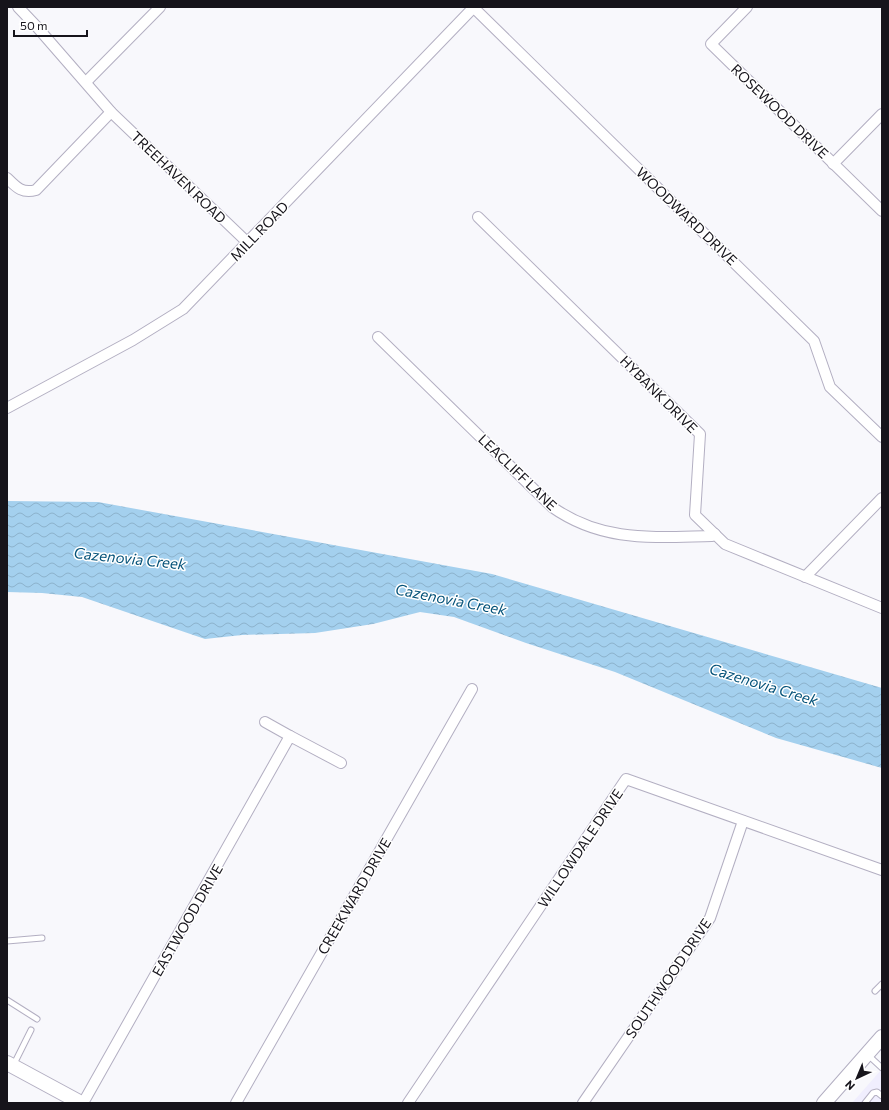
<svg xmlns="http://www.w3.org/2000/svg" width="889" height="1110" viewBox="0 0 889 1110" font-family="Commissioner,sans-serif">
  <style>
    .built { fill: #f0eefe }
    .water { fill: url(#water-waves) }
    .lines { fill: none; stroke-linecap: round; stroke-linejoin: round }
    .lane-casing { stroke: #b3afc2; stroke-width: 7 }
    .street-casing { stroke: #b3afc2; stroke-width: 12 }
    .secondary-casing { stroke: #b3afc2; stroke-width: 16 }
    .lane { stroke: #fff; stroke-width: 5 }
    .street { stroke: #fff; stroke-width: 10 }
    .secondary { stroke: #fff; stroke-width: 14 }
    .labels { text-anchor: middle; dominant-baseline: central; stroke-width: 3; stroke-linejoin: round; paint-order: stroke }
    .street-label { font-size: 14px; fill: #16141b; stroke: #fff }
    .water-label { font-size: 15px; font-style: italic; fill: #045279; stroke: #fff }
  </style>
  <defs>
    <pattern id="water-waves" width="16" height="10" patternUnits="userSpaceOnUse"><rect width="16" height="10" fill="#a4d0ee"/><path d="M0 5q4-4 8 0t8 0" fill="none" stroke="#8cb2cc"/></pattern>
  </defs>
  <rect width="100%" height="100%" fill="#f8f8fc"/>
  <path class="built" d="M882,1069V1103H852Z"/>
  <path class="water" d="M7,501L98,502L492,574L882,688V768L776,738L615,672L526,643L454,617L420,612L373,624L315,633L242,635L205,639L82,597L42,593L7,592Z"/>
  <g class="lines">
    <defs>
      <g id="lane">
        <path d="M7,941L42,938"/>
        <path d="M875,991L882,984"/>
        <path d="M7,1000L37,1019"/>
        <path d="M868,1055L882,1068"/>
        <path d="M13,1066L31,1030"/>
        <path d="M865,1103L873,1093L877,1092L882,1096"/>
      </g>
      <g id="street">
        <path d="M18,7L37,27L111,112L247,242"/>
        <path d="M473,7L814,341L830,387L882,437"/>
        <path d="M747,7L711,44L882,211"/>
        <path d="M86,82L160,7"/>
        <path d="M833,164L882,114"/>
        <path d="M7,178C16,187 22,194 36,190L111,112"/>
        <path d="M478,217L700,434L695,515L725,544L882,608"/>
        <path d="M378,337L552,507C603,543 654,537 712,536L715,534"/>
        <path d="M7,408L133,340L183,309L474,7"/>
        <path d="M805,577L882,498"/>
        <path d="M265,722L290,736"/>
        <path d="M83,1103L290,736L341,763"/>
        <path d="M236,1103L472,689"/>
        <path d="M408,1103L626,779L882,870"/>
        <path d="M583,1103L710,918L743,821"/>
      </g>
      <g id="secondary">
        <path d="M7,1063L81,1103"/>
        <path d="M824,1103L882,1037"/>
      </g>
    </defs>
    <use href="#lane" class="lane-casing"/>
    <use href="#street" class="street-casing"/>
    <use href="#secondary" class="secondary-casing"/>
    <use href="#lane" class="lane"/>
    <use href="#street" class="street"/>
    <use href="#secondary" class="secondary"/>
  </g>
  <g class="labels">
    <g class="street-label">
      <text transform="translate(780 111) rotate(44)">ROSEWOOD DRIVE</text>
      <text transform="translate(179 177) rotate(44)">TREEHAVEN ROAD</text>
      <text transform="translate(687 216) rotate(44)">WOODWARD DRIVE</text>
      <text transform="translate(259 231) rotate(-46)">MILL ROAD</text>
      <text transform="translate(659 394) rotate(45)">HYBANK DRIVE</text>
      <text transform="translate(518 472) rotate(44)">LEACLIFF LANE</text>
      <text transform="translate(580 848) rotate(-56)">WILLOWDALE DRIVE</text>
      <text transform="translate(354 896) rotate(-60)">CREEKWARD DRIVE</text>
      <text transform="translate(187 920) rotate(-60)">EASTWOOD DRIVE</text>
      <text transform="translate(668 978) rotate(-56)">SOUTHWOOD DRIVE</text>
    </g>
    <g class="water-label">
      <text transform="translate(130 558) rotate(6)">Cazenovia Creek</text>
      <text transform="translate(451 599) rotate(11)">Cazenovia Creek</text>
      <text transform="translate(764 684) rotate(17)">Cazenovia Creek</text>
    </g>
  </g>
  <rect width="889" height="1110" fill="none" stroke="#16141b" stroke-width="16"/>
  <g transform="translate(857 1078) rotate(224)" stroke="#ffffff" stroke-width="3" paint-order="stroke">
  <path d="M0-3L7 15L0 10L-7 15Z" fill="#16141b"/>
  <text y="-6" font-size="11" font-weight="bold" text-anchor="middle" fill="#16141b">N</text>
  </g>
  <path d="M14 30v6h73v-6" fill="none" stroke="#16141b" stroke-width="2"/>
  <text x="20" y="30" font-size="12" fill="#16141b" stroke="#ffffff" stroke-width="3" paint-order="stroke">50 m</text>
</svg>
